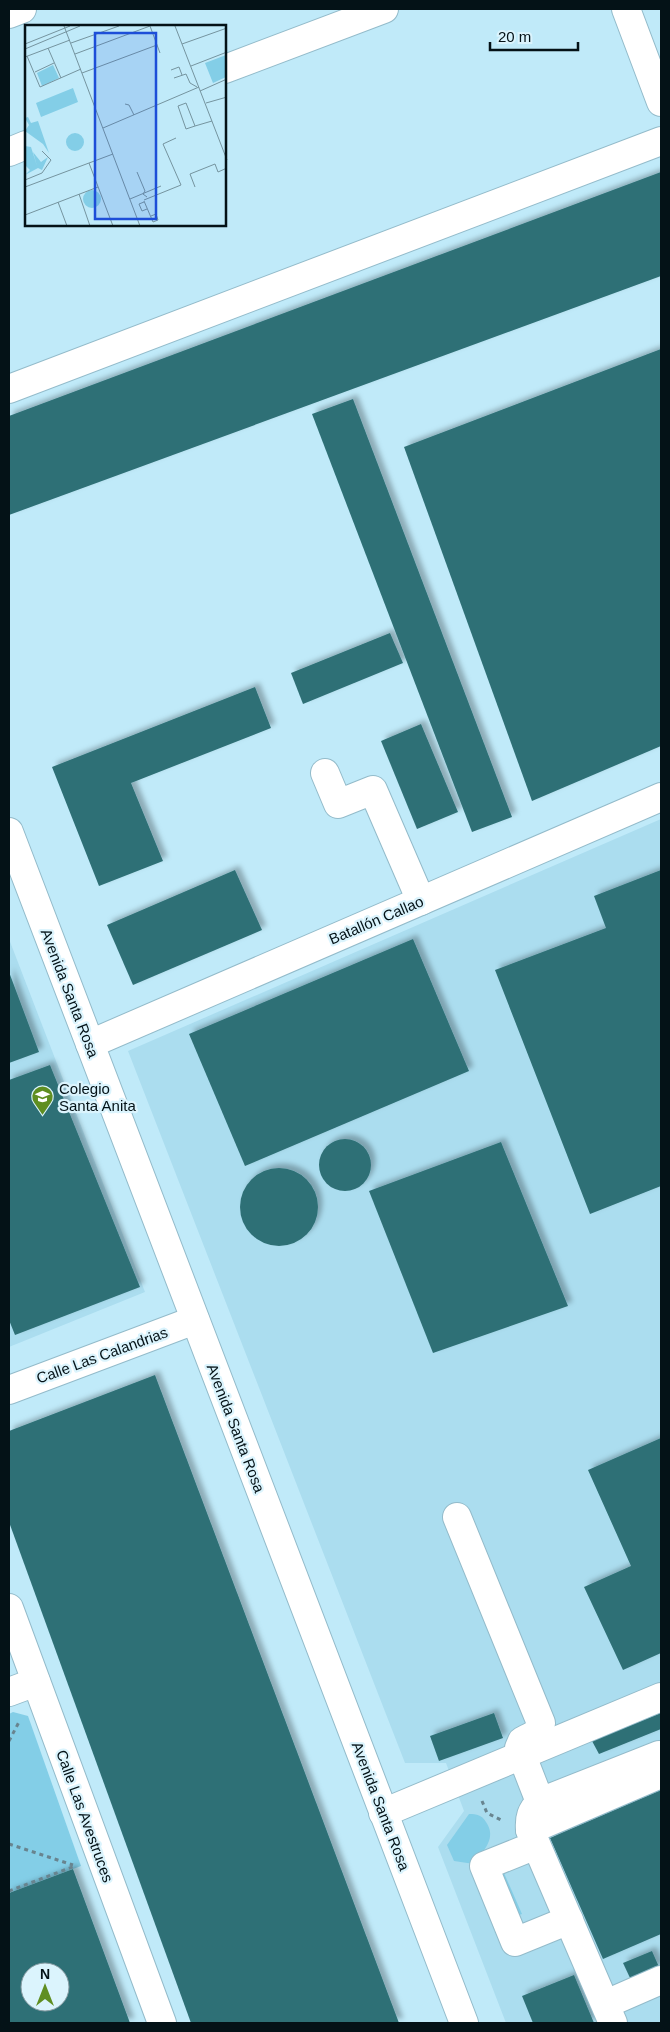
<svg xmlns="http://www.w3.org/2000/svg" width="670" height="2032" viewBox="0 0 670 2032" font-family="Arial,sans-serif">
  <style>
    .built { fill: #abddef }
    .green { fill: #83cee7 }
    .building { fill: #2f7076; fill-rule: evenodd; filter: url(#shadow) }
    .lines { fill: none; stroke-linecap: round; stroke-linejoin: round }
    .minor-casing { stroke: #93bbca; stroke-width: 30 }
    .path { stroke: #68848f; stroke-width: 3; stroke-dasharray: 4 4; stroke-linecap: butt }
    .minor { stroke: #fff; stroke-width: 28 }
    .labels { text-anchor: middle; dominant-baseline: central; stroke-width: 4.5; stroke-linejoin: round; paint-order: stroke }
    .street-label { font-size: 15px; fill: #041217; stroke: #dbf4fd }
    .poi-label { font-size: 15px; fill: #041217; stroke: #dbf4fd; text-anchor: start }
    .inset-road { fill: none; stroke: #75949f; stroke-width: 1 }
    .view { fill: #1d4ed8; fill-opacity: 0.15; stroke: #1d4ed8; stroke-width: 2.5 }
    .inset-edge { fill: none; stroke: #041217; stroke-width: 2.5 }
  </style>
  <defs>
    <filter id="shadow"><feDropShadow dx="4.5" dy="-4.5" stdDeviation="2.5" flood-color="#0004"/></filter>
  </defs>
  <rect width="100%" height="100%" fill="#c0eaf9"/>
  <g class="built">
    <path d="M661,819V2023H506L438,1847L464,1811L446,1763H405L128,1051Z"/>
    <path d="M9,939L145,1292L9,1347Z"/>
  </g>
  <g class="green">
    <path d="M13,1712L28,1716L81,1866L9,1893V1714Z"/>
    <path d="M469,1814C477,1814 482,1815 486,1822C497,1838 484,1850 474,1864L454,1861L447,1845Z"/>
    <path d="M504,1873L522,1914L516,1916L499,1876Z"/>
  </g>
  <g class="building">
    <path d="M661,172V276L9,515V416Z"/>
    <path d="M661,349V746L532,801L404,447Z"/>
    <path d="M353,399L512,817L472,832L312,414Z"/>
    <path d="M390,633L403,663L303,704L291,673Z"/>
    <path d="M255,687L271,728L131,783L163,861L99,886L52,767Z"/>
    <path d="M421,724L458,812L417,829L381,741Z"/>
    <path d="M235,870L262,930L133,985L107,925Z"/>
    <path d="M661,870V1186L590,1214L495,970L606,928L594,896Z"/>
    <path d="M413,939L469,1071L245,1166L189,1034Z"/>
    <path d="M9,972L39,1052L9,1063Z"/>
    <path d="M50,1065L140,1287L15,1335L9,1320V1080Z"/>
    <circle cx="345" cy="1165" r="26"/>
    <path d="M501,1142L568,1306L433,1353L369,1191Z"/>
    <circle cx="279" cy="1207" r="39"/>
    <path d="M155,1375L302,1765L399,2023H191L9,1522V1431Z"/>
    <path d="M661,1438V1653L623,1670L584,1587L631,1566L588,1470Z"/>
    <path d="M494,1713L503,1738L439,1761L430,1736Z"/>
    <path d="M661,1713V1729L599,1754L592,1741Z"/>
    <path d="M661,1790V1934L603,1959L550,1838Z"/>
    <path d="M73,1869L130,2023H9V1893ZM30,1972H60V2002H30Z"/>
    <path d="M652,1951L659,1967L631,1980L623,1963Z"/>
    <path d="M574,1975L594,2023H533L522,1996Z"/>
  </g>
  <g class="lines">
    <defs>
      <g id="minor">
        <path d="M626,9L661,102"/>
        <path d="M9,14L22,9"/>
        <path d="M225,69L384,9"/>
        <path d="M9,152L26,145"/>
        <path d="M9,389L661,141"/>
        <path d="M325,773L338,804L373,790L421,901"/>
        <path d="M9,832L464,2023"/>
        <path d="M90,1044L661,797"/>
        <path d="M9,1390L195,1320"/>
        <path d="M457,1517L541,1723C540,1734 531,1736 522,1741L519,1748L540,1802L659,1755"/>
        <path d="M9,1608L162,2023"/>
        <path d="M9,1692L36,1682"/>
        <path d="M540,1802C531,1811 529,1818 530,1830L613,2023"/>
        <path d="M383,1813L661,1697"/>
        <path d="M530,1830L661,1774"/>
        <path d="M536,1845L484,1866L515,1942L569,1920"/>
        <path d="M606,2004L661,1980"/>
      </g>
    </defs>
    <use href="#minor" class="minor-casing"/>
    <g class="path">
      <path d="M9,1741L19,1722"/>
      <path d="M482,1801L487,1813L501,1820"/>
      <path d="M9,1844L73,1865"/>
      <path d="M9,1891L75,1866"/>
    </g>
    <use href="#minor" class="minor"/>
  </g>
  <defs>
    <symbol id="school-pin" viewBox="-11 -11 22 30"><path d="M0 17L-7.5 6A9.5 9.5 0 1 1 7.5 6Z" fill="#5f8e21" stroke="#dbf4fd"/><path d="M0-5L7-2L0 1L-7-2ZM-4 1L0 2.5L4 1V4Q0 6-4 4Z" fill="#fff"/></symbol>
  </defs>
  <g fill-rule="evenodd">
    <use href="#school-pin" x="30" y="1084" width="25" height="34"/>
  </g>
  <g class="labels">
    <g class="street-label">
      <text transform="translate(376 920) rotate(-23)">Batallón Callao</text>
      <text transform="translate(70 993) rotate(69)">Avenida Santa Rosa</text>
      <text transform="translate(102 1355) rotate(-20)">Calle Las Calandrias</text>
      <text transform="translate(236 1428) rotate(69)">Avenida Santa Rosa</text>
      <text transform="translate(381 1806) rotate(69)">Avenida Santa Rosa</text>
      <text transform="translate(85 1816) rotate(70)">Calle Las Avestruces</text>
    </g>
    <g class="poi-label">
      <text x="59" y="1088">Colegio<tspan x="59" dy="17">Santa Anita</tspan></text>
    </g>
  </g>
  <g transform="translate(25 25)">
    <rect width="201" height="201" fill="#c0eaf9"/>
    <path d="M201,30V52L188,58L180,38ZM28,40L34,53L17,61L12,48ZM48,63L53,77L16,92L11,78ZM3,92L6,98L13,96L24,128L18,119L0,106L4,100L0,93ZM41 117a9 9 0 1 1 18 0a9 9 0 1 1-18 0ZM0,121L6,122L12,141L8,127L16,137L23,132L17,145L13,143L0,150L5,145L0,140ZM58 174a9 9 0 1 1 18 0a9 9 0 1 1-18 0Z" fill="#83cee7"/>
    <path class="inset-road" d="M39,1L115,201M125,1L135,28M150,1L202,135M46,18L94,1M0,19L45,1M157,19L202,3M23,23L36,53M0,24L55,1M50,29L125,1M2,31L15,62L56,44M0,32L45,15M166,41L202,27M146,45L154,42L157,50M10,47L29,38M57,48L132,20M149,53L161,49L165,58L172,62M175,66L202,54M181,78L202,72M100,79L104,80L109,90M170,101L161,104L153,81L161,78L170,101L187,96M78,103L174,62M64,138L88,201M112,147L120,166L118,169L122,172M0,155L17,148L26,135L17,126M0,162L88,129M170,162L165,149L190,139L193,147L202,143M54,169L65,201M105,174L136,161M119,175L156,160L138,119L151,113M119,176L128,197L133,195L131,189L126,191M33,177L42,201M119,177L114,179L117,186L122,184M0,190L73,162"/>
    <path class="view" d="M70,8H131V194H70Z"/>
    <rect width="201" height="201" class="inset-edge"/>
  </g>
  <rect width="670" height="2032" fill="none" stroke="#041217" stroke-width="20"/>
  <g transform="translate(45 1987)"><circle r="24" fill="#dbf4fd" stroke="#859aa1"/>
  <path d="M0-4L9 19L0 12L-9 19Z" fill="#5f8e21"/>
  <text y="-8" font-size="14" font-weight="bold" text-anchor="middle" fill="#041217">N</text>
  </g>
  <path d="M490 42v8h88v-8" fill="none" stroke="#041217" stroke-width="2.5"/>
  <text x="498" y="42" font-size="15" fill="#041217" stroke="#dbf4fd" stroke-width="4" paint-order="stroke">20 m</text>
</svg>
